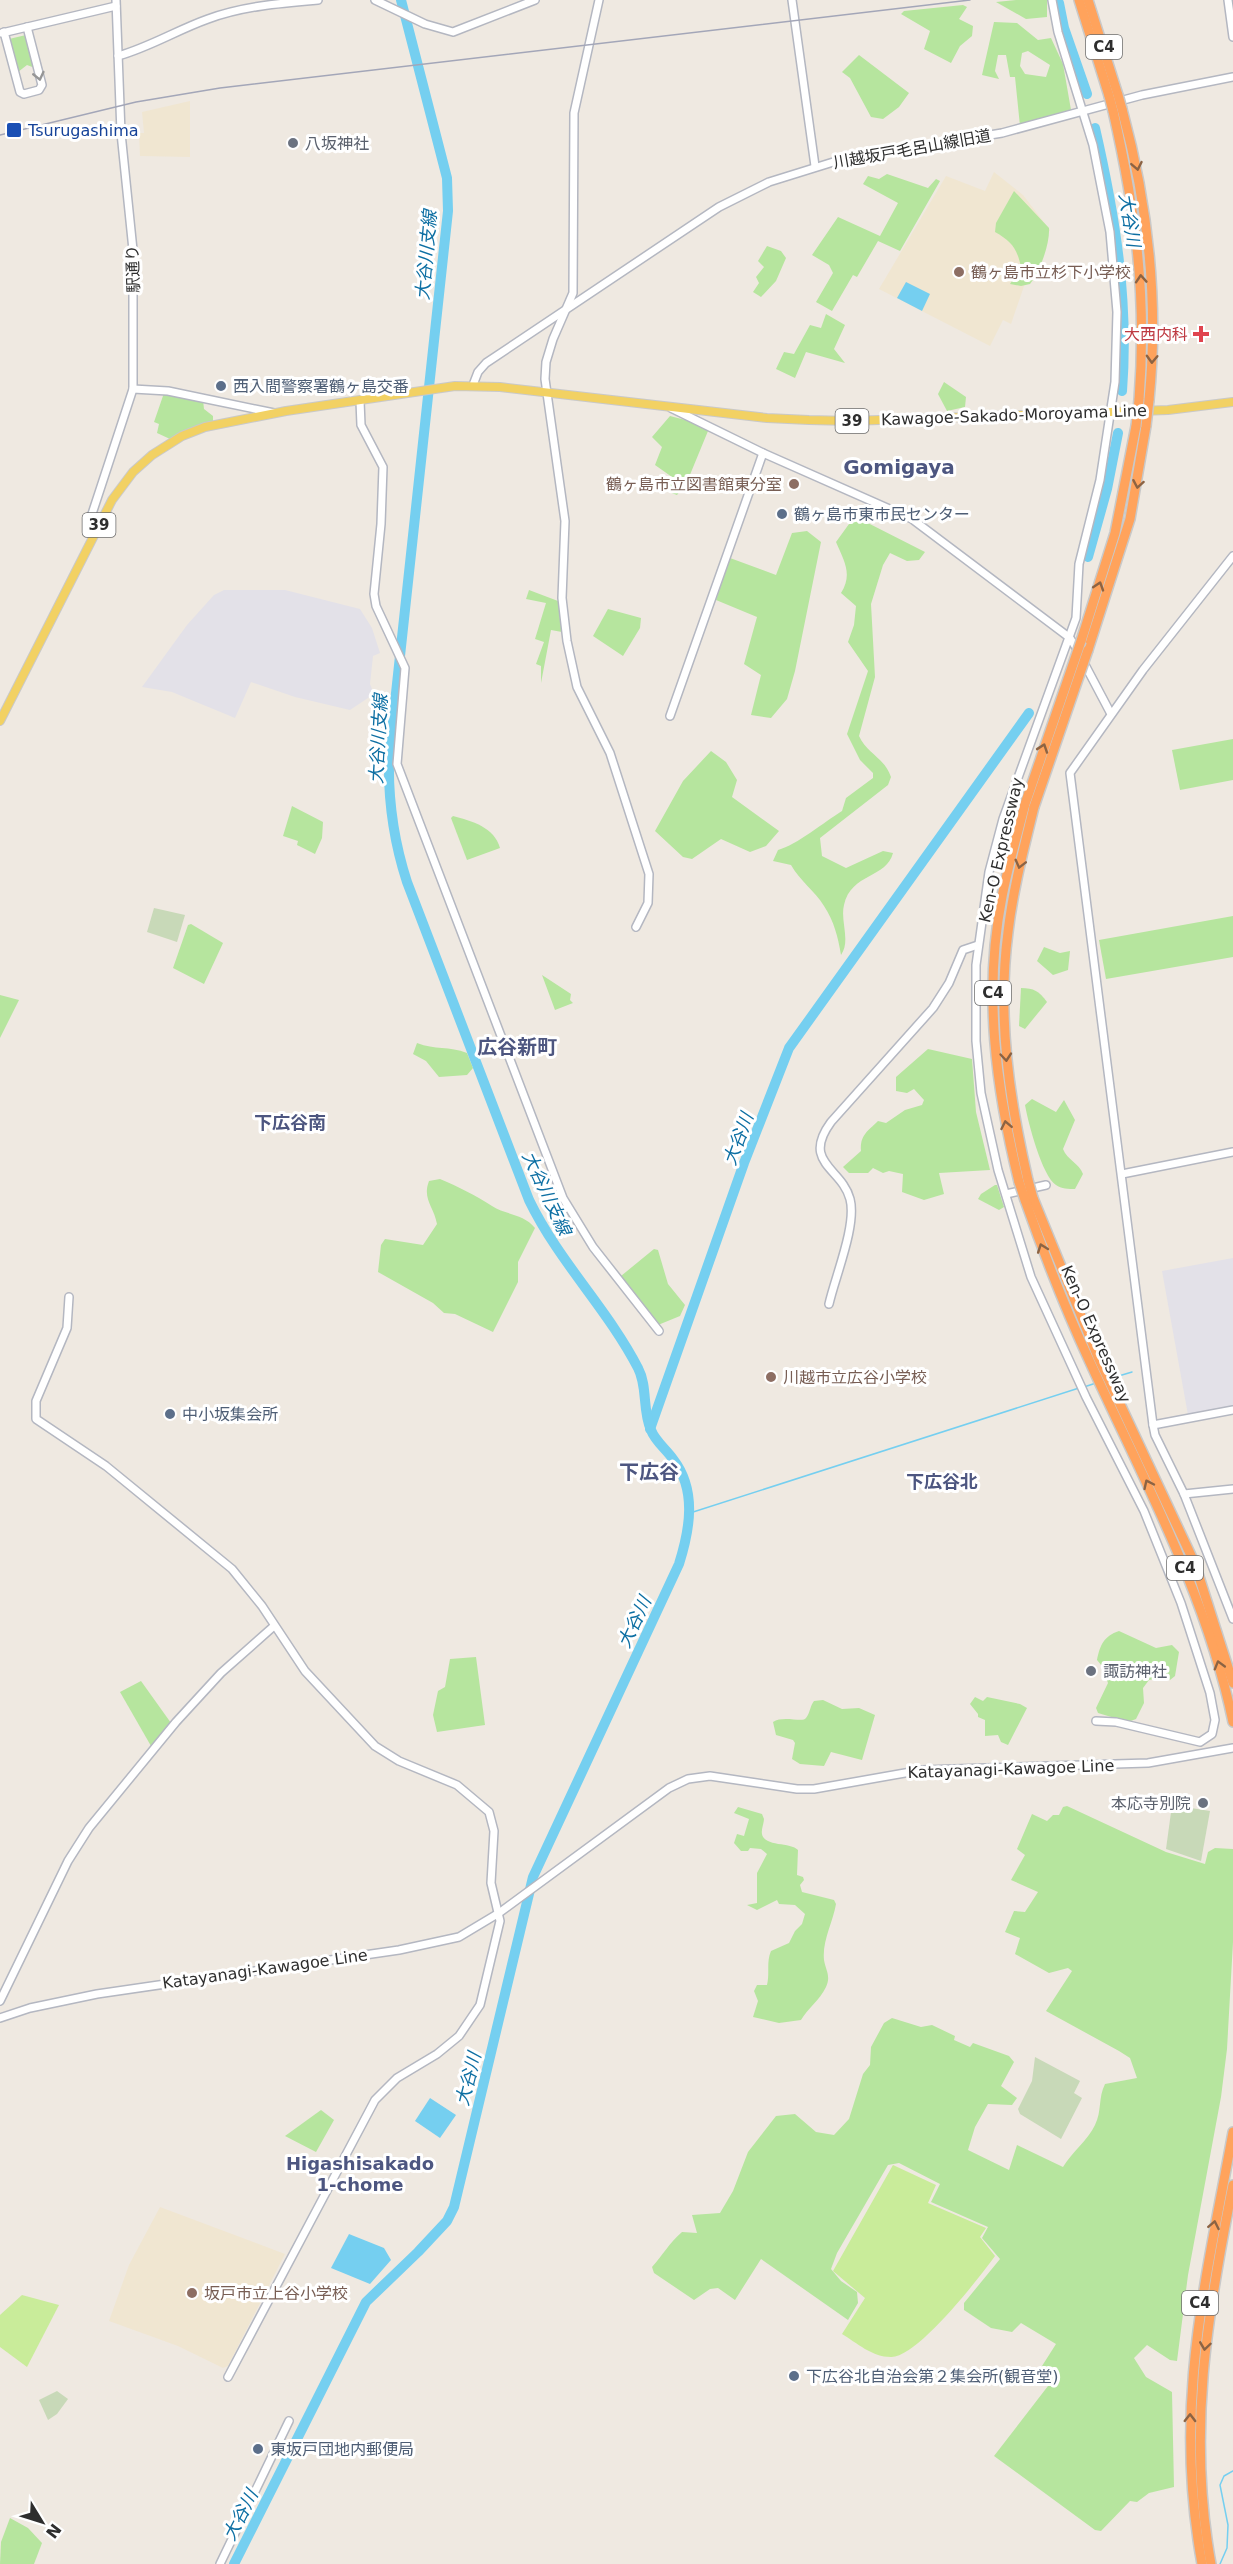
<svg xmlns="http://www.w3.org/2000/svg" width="1233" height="2564" viewBox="0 0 1233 2564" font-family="'DejaVu Sans','Noto Sans JP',sans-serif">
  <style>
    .industrial { fill: #e3e1e8 }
    .education { fill: #f0e6d1 }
    .green { fill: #b6e59e; fill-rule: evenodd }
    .cemetery { fill: #c8d9b8 }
    .pitch { fill: #c9ec9a }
    .water { fill: #75cff0 }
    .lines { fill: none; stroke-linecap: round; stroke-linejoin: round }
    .stream { stroke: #75cff0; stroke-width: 1.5 }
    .river { stroke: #75cff0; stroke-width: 10 }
    .secondary-casing { stroke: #b4b7c1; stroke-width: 10 }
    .primary-casing { stroke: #c9c9c9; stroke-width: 10 }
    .highway-casing { stroke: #c9c9c9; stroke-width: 12 }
    .secondary { stroke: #fff; stroke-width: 7 }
    .primary { stroke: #f2d163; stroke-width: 8 }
    .highway { stroke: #ffa35c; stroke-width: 9 }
    .rail { stroke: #a3a6b8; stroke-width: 1.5 }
    .highway-bridge-casing { stroke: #c9c9c9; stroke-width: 12; stroke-linecap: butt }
    .highway-bridge { stroke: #ffa35c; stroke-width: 9 }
    .oneway { stroke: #969696 }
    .oneway2 { stroke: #8c6343 }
    .transit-dot { fill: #1a4fb4; stroke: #fff; stroke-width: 2 }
    .worship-dot { fill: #6b7280; stroke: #fff; stroke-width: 2 }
    .education-dot { fill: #8d6e63; stroke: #fff; stroke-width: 2 }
    .health-dot { fill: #e0444e; stroke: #fff; stroke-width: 2 }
    .service-dot { fill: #5c6f8a; stroke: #fff; stroke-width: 2 }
    .labels { text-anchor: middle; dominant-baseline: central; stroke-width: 6; stroke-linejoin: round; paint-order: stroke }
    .shield { fill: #fff; stroke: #6d6d6d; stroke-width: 1.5 }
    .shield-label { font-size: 15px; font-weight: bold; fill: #2e2e2e }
    .transit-label { font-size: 16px; fill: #164399; stroke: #fff; text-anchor: start }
    .worship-label { font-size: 16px; fill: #5b616d; stroke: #fff; text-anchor: start }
    .street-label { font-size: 16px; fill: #2e2e2e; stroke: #fff }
    .education-label { font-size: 16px; fill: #785e54; stroke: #fff; text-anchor: start }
    .health-label { font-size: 16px; fill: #be3a42; stroke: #fff; text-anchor: end }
    .service-label { font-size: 16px; fill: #4e5e75; stroke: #fff; text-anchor: start }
    .water-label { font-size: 18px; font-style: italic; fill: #0d6fa3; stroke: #fff }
    .neighbourhood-label { font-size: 18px; font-weight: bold; fill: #4d5680; stroke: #fff }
    .quarter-label { font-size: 20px; font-weight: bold; fill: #4d5680; stroke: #fff }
  </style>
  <rect width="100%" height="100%" fill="#efe9e1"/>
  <g class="industrial">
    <path d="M224,590H285L360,609L372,628L380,653L373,656L370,684L374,694L350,710L295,697L251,682L235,718L172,692L142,687L187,625L214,595Z"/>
    <path d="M1233,1258V1406L1188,1415L1162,1271Z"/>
  </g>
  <g class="education">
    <path d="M190,101V157L140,156L139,133H144L142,112Z"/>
    <path d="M994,172L1023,195L1050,230L1035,254L1011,324L1003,320L990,346L879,289L946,176L985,191Z"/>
    <path d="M160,2207L285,2254L228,2366L223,2368L178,2346L109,2321L129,2265Z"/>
  </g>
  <g class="green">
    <path d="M1016,0H1047V17L1026,19L996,2Z"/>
    <path d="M963,5L967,7L959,19L973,26L972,36L960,46L951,63L924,49L930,31L901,14L904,11Z"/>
    <path d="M994,22L1017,23L1038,40L1051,38L1063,64L1071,110L1020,126L1015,77H1010L1006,55H998L995,71L999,79L982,75ZM1028,51L1050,65L1046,77L1025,74L1020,66L1022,53Z"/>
    <path d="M26,35L35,68L27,65L18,72L9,39Z"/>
    <path d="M859,55L909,93L899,107L883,119L871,117L850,78L842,72Z"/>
    <path d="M887,174L928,188L936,179L940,181L900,251L878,241L857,277L853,275L832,311L816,302L833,273L829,265L812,255L838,217L880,236L898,203L863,184L868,176L879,179Z"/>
    <path d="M1014,191L1049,228C1050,244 1040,271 1030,284L1021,286L1010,284L1021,267C1017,248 1011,241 995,232L996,223Z"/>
    <path d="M767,246L781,251L786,258L776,281L761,297L753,292L759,283L756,277L764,267L758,261Z"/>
    <path d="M826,314L845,325L834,349L845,363L806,352L795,378L776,369L784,352L794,354L810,325L821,328Z"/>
    <path d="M944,382L966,397L965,407L947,411L938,394Z"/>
    <path d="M164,393L203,400L204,409L213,416V421L170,439L157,433L159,424L154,422Z"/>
    <path d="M670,416L697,423L708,431L687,482L677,495L666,491L672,477L655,465L662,447L652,437Z"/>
    <path d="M860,519L925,552L919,560L907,561L890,553L883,565L871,604L875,677L859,736C867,754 884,757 891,777L888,785L820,838L822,856L846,868L883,851L893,853C887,878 851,873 844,905C840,921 851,941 841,955C838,937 834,921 824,906C815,891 800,881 791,865L773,861L778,850C797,845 824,822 842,811L846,798L873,778V773L860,760L847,734L868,671L848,642L854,625L856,606L841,593C853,574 844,561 836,542L849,524Z"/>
    <path d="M807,531L821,542L795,671L787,699L771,718L751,715L761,675L744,664L757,617L716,600L730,558L776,575L792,533Z"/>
    <path d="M529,590L558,601L562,632L551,630L541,683V666L536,664L544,642L535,639L546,603L526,599Z"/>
    <path d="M608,609L641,618L640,628L623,656L593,636Z"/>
    <path d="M1233,739V780L1180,790L1172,750Z"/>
    <path d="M711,751L726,762L737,780L732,797L779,831L766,846L750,852L721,839L692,859L683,857L655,831L683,781Z"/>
    <path d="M292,806L323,822L322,838L315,854L297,845L298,841L283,836Z"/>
    <path d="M453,816C472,821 494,827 500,848L467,860L451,818Z"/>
    <path d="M1233,916V957L1106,979L1099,940Z"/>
    <path d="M191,924L223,943L204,984L173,968L188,925Z"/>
    <path d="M1044,947L1060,953L1070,951L1068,970L1053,975L1037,961Z"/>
    <path d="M542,975L571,994L570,1000L573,1003L555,1010Z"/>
    <path d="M1021,988C1034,988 1039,991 1047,1002L1025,1029L1019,1026Z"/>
    <path d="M0,995L19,1000L0,1038Z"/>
    <path d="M417,1043C435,1050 449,1046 467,1053L473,1068L467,1075L439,1077L426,1061L413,1054Z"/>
    <path d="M928,1049L972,1059L976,1112L990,1170L939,1173L944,1194L924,1200L902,1192L903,1174L889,1171L883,1173L873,1168L868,1173H849L843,1167L861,1151C860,1135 867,1132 878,1121L886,1123L905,1110L922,1105L924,1100L914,1089L907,1093L896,1091V1077Z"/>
    <path d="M1032,1099L1056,1112L1064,1100L1075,1120L1063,1149C1067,1160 1079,1163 1083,1174L1075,1189C1069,1189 1061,1189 1056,1185C1042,1176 1028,1122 1025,1105Z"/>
    <path d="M440,1179C459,1187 475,1195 492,1206C506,1215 524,1214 535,1228L518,1262V1282L493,1332L455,1314L444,1313L433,1303L378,1272L381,1245L385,1239L423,1245L437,1224C434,1207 422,1199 429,1181Z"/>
    <path d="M995,1185H997L1004,1207L999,1210L978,1199L981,1194Z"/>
    <path d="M654,1249L658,1250L668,1284L685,1305L680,1316L658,1325L621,1276Z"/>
    <path d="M1119,1631L1156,1648L1172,1645L1179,1652L1175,1676L1170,1680L1165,1677L1149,1680L1143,1688L1144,1703L1136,1719L1128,1722L1098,1713L1096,1708L1108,1683L1102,1666L1097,1660C1100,1645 1104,1636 1119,1631Z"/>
    <path d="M476,1657L485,1725L437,1732L433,1715L438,1691L445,1687L450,1659Z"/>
    <path d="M141,1681L171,1723L151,1746L120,1692Z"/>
    <path d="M975,1697L983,1701L987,1697L1020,1704L1027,1708L1008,1745L1001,1742L998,1735L985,1736V1720L978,1717V1714L970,1704Z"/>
    <path d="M823,1700L842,1709L859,1708L875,1715L862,1760L831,1752L824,1766L800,1764L792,1759L795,1743L793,1740L776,1735L773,1722C783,1715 803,1723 806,1718C810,1713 810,1706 814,1701Z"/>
    <path d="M1067,1806L1166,1852L1205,1864L1208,1852L1215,1848L1233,1849V1942L1227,2049L1221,2097L1188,2275L1177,2361L1170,2360L1147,2345L1134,2358L1146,2377L1172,2392L1174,2487L1149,2493L1137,2502L1130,2501L1101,2531L1095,2530L994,2456L1048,2386L1035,2377L1056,2344L1021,2323L1012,2332L991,2328L964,2310V2303L1000,2259L982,2238L988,2227L931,2202L940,2184L899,2163L888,2165L837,2253L831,2269L841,2281L857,2292L858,2303L848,2320L761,2259L735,2300L718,2288L710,2289L694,2300L654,2273L652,2267C663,2255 669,2243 682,2232L697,2233L692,2215L720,2213L733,2191L748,2152L776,2116L795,2114L816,2132L834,2135L849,2119L863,2074L870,2065L871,2047L884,2023L892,2018L921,2027L932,2025L955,2036L954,2040L970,2047L973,2043L1009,2056L1014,2062L1001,2086L1017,2098L1012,2105L988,2104L975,2127L968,2150L1009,2170L1017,2145L1063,2167C1072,2152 1088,2140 1095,2125C1102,2111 1098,2098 1105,2084L1137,2078L1130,2058L1119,2051L1046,2011L1072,1971L1068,1968L1049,1973L1015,1954L1020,1938L1005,1932L1014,1911L1025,1912L1038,1892L1011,1880L1025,1855L1017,1849L1032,1814L1047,1821L1053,1815H1059L1063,1807Z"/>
    <path d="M738,1807L762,1814L764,1819C764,1823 761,1830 762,1834C764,1847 791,1842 798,1850L797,1875L803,1877L804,1880L800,1885L802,1892L834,1900L836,1904C833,1922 822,1941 824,1960C826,1971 831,1976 826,1987C819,2001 808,2008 801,2020L779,2023L753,2017L758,2001L754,1991L757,1985H767C770,1972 766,1963 771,1951L789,1943L795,1931L802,1924L805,1914L795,1905L779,1904L777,1900L757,1910L747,1905L757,1903V1873L767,1854L761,1849L750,1848L748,1851H741L734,1843L737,1834L744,1836L749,1819L734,1813Z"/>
    <path d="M321,2110L334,2120L316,2152L285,2136Z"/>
    <path d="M10,2518L28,2528L42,2543L34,2564H0L1,2542Z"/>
  </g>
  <g class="cemetery">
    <path d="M154,908L185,915L177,942L147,932Z"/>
    <path d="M1172,1805L1210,1811L1201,1861L1166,1849Z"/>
    <path d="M1035,2057L1080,2081L1074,2093L1082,2098L1061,2139L1020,2114L1018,2109L1032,2081Z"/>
    <path d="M57,2391L68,2399L57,2414L48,2420L39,2400Z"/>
  </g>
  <g class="pitch">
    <path d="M893,2165L936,2185L928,2203L986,2228L980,2237L995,2256C979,2278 917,2358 891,2357C872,2357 857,2343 842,2334L865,2298L833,2271Z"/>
    <path d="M22,2295L59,2305L27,2367L0,2347V2315Z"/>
  </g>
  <g class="water">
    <path d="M906,282L930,294L922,311L897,298Z"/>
    <path d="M430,2098L456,2115L440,2138L415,2121Z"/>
    <path d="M349,2234L384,2248L391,2260L370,2284L331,2268Z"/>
  </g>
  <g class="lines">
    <g class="stream">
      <path d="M402,2L403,0"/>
      <path d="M1112,1378L1132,1372"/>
      <path d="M1084,1387L1096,1383"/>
      <path d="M690,1513L1079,1388"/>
      <path d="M1220,2564L1227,2548L1228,2525L1220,2485L1224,2476L1233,2471"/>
    </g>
    <g class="river">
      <path d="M1059,3L1064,28L1087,94"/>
      <path d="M1095,128C1115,215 1129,301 1122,391"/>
      <path d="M1088,557L1107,489L1118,433"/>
      <path d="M650,1429L744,1163L789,1048L1029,713"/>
      <path d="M234,2564L366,2302L418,2252L447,2221L454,2207L533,1877L679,1564C690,1529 697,1490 673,1459C666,1449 655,1441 651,1430C642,1410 648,1387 638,1368C607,1308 559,1262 529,1200L407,882C394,842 388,800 389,758L448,211L447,178L401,0"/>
    </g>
    <defs>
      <g id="secondary">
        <path d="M375,0L425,24L453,32L535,0"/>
        <path d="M599,0L574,113L573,293L553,339L546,362L545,379L565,521L562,598L567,641L577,687L610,753L649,874L648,903L636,927"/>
        <path d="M792,0L815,166"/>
        <path d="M1052,0L1058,32L1093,145L1110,232L1117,312L1115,382L1100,480L1079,564L1076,618L1003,819L989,872L976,965V1041L981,1093L998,1170L1031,1277L1086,1397L1144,1511L1181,1603L1210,1693L1215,1720L1212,1734L1200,1742L1116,1722L1096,1721"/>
        <path d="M1228,0L1233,37"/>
        <path d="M4,32L20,92L24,94L39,90L42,85L27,27"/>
        <path d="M2,33L116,6"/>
        <path d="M118,56C150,47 177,30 208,19C243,6 282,3 318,0"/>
        <path d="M473,385L478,372L486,363L719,207L769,182L843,159L1002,133L1142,95L1233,77"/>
        <path d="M133,389L168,391L274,413"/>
        <path d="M360,401L361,425L383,467L381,524L374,594L376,606L405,668L397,764L563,1198L593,1247L659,1331"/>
        <path d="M671,408L763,453L912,519L1070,638L1078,651"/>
        <path d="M96,530L90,520L133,389V250L121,133L116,0"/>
        <path d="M1233,556L1143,670L1070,773L1153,1425L1233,1410"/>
        <path d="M1083,661L1111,714"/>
        <path d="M670,716L763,453"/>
        <path d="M1122,1174L1233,1152"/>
        <path d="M1006,1194L1046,1185"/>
        <path d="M69,1297L67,1328L36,1401V1419L106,1466L232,1569L262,1606L305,1671L375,1746L399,1761L457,1785L489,1812L494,1831L491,1883L500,1921L480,2005L459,2036L437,2054L397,2078L375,2100L228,2377"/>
        <path d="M829,1304C835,1277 857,1225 850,1199C842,1168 801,1163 831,1122L933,1008L949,983L963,950L978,945"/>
        <path d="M1153,1425L1155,1435L1184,1494L1233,1619"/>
        <path d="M1184,1494L1233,1489"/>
        <path d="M0,2001L68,1861L89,1828L176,1722L221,1673L274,1626"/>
        <path d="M0,2018L30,2008L97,1994L399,1950L459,1937L499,1913L669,1788L688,1779L710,1776L797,1789H814L922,1770L1148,1763L1233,1748"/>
        <path d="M220,2564L289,2421"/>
      </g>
      <path id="primary" d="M0,721L112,500L133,472L152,455L182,436L205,427L286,411L455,386L500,387L767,418L809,420L850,421L1168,410L1233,402"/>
      <g id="highway">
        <path d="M1079,0L1109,96"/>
        <path d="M1088,0L1118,95"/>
        <path d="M1122,109C1148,204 1159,301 1149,400"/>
        <path d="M1113,111C1136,212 1147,296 1139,400"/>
        <path d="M1081,641L1115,533L1136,426"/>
        <path d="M1088,650L1130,519L1146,426"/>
        <path d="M1028,1180C1009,1099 997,1016 1008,932C1013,889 1024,848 1034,807"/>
        <path d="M1019,1182C996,1089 983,993 1002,897C1008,866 1017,835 1025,804"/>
        <path d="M1033,1198L1098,1357L1195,1564L1233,1683"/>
        <path d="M1025,1200C1044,1254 1065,1308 1089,1360C1143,1479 1206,1593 1233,1722"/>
        <path d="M1202,2564C1173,2407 1205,2285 1233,2132"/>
        <path d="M1211,2564C1187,2433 1207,2314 1233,2185"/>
      </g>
    </defs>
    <use href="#secondary" class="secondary-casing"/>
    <use href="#primary" class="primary-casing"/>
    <use href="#highway" class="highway-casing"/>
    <use href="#secondary" class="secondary"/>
    <use href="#primary" class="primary"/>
    <use href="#highway" class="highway"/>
    <path class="rail" d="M0,135L136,102L220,88L970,0"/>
    <defs>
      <g id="highway-bridge">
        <path d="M1118,95L1122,109"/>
        <path d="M1109,96L1113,111"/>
        <path d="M1136,426L1139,400"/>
        <path d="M1146,426L1149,400"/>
        <path d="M1025,804L1081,641"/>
        <path d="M1034,807L1088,650"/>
        <path d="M1028,1180L1033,1198"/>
        <path d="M1019,1182L1025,1200"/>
      </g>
    </defs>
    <use href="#highway-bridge" class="highway-bridge-casing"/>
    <use href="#highway-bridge" class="highway-bridge"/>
  </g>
  <defs><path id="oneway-chevron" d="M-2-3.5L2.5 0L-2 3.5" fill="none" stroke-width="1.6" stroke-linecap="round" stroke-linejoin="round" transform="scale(1.5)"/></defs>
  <use class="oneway" href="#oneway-chevron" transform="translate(39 76) rotate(77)"/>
  <g class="oneway2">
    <use href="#oneway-chevron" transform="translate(1137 166) rotate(79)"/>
    <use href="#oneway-chevron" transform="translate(1141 279) rotate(-94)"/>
    <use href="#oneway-chevron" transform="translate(1152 359) rotate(92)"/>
    <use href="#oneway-chevron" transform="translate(1138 484) rotate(100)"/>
    <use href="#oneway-chevron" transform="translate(1099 586) rotate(-72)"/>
    <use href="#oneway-chevron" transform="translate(1043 748) rotate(-71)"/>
    <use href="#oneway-chevron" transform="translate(1020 864) rotate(104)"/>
    <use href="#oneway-chevron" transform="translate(1006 1057) rotate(85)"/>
    <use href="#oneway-chevron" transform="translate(1006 1125) rotate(-101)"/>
    <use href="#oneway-chevron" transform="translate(1042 1248) rotate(-110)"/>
    <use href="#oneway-chevron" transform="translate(1148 1484) rotate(-115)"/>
    <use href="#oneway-chevron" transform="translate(1219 1665) rotate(-106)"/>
    <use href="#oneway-chevron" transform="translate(1214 2225) rotate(-79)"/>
    <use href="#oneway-chevron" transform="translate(1205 2346) rotate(98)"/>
    <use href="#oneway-chevron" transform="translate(1190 2418) rotate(-89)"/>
  </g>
  <rect class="transit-dot" x="6" y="122" width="16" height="16" rx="3"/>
  <g class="worship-dot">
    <circle cx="293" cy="143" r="6"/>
    <circle cx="1091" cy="1671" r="6"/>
    <circle cx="1203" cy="1803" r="6"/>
  </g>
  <g class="education-dot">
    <circle cx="959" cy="272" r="6"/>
    <circle cx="794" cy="484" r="6"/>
    <circle cx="771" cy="1377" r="6"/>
    <circle cx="192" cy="2293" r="6"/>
  </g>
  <path class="health-dot" d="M1198 325h6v6h6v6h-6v6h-6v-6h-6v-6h6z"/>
  <g class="service-dot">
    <circle cx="221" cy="386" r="6"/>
    <circle cx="782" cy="514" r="6"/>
    <circle cx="170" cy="1414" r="6"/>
    <circle cx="794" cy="2376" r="6"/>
    <circle cx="258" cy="2449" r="6"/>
  </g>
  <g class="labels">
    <g class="shield">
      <rect x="1086" y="35" width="36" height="24" rx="4.5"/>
      <rect x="835.5" y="409" width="33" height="24" rx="4.5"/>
      <rect x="82.5" y="513" width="33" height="24" rx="4.5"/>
      <rect x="975" y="981" width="36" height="24" rx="4.5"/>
      <rect x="1167" y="1556" width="36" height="24" rx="4.5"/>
      <rect x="1182" y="2291" width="36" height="24" rx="4.5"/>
    </g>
    <g class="shield-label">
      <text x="1104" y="47">C4</text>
      <text x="852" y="421">39</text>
      <text x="99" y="525">39</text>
      <text x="993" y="993">C4</text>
      <text x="1185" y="1568">C4</text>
      <text x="1200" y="2303">C4</text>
    </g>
    <g class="transit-label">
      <text x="28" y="130">Tsurugashima</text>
    </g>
    <g class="worship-label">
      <text x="305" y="143">八坂神社</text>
      <text x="1103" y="1671">諏訪神社</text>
      <text x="1191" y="1803" text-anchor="end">本応寺別院</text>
    </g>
    <g class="street-label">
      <text transform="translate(912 149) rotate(-10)">川越坂戸毛呂山線旧道</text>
      <text transform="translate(133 269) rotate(-92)">駅通り</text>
      <text transform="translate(1014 415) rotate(-2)">Kawagoe-Sakado-Moroyama Line</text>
      <text transform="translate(1001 850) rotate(-77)">Ken-O Expressway</text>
      <text transform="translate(1096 1334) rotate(66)">Ken-O Expressway</text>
      <text transform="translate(1011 1769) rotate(-2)">Katayanagi-Kawagoe Line</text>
      <text transform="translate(265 1969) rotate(-8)">Katayanagi-Kawagoe Line</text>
    </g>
    <g class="education-label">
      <text x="971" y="272">鶴ヶ島市立杉下小学校</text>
      <text x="782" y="484" text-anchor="end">鶴ヶ島市立図書館東分室</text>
      <text x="783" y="1377">川越市立広谷小学校</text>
      <text x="204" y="2293">坂戸市立上谷小学校</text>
    </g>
    <g class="health-label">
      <text x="1188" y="334">大西内科</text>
    </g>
    <g class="service-label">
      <text x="233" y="386">西入間警察署鶴ヶ島交番</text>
      <text x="794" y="514">鶴ヶ島市東市民センター</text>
      <text x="182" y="1414">中小坂集会所</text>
      <text x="806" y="2376">下広谷北自治会第２集会所(観音堂)</text>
      <text x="270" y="2449">東坂戸団地内郵便局</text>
    </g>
    <g class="water-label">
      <text transform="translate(1130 220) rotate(81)">大谷川</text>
      <text transform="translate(426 255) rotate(-85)">大谷川支線</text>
      <text transform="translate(378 739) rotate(-87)">大谷川支線</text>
      <text transform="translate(738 1139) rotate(-70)">大谷川</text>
      <text transform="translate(547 1193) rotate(65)">大谷川支線</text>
      <text transform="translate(634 1622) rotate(-65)">大谷川</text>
      <text transform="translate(468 2079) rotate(-76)">大谷川</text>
      <text transform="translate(240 2515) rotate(-63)">大谷川</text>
    </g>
    <g class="neighbourhood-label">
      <text x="290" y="1122">下広谷南</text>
      <text x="942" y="1481">下広谷北</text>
      <text x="360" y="2163">Higashisakado<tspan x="360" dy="21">1-chome</tspan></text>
    </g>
    <g class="quarter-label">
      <text x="899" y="467">Gomigaya</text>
      <text x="517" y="1047">広谷新町</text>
      <text x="649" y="1472">下広谷</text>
    </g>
  </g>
  <g transform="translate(42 2522) rotate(128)" stroke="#ffffff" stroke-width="4.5" paint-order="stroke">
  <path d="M0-4.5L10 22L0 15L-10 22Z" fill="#2e2e2e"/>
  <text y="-9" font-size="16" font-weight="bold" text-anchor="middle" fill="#2e2e2e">N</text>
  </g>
</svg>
